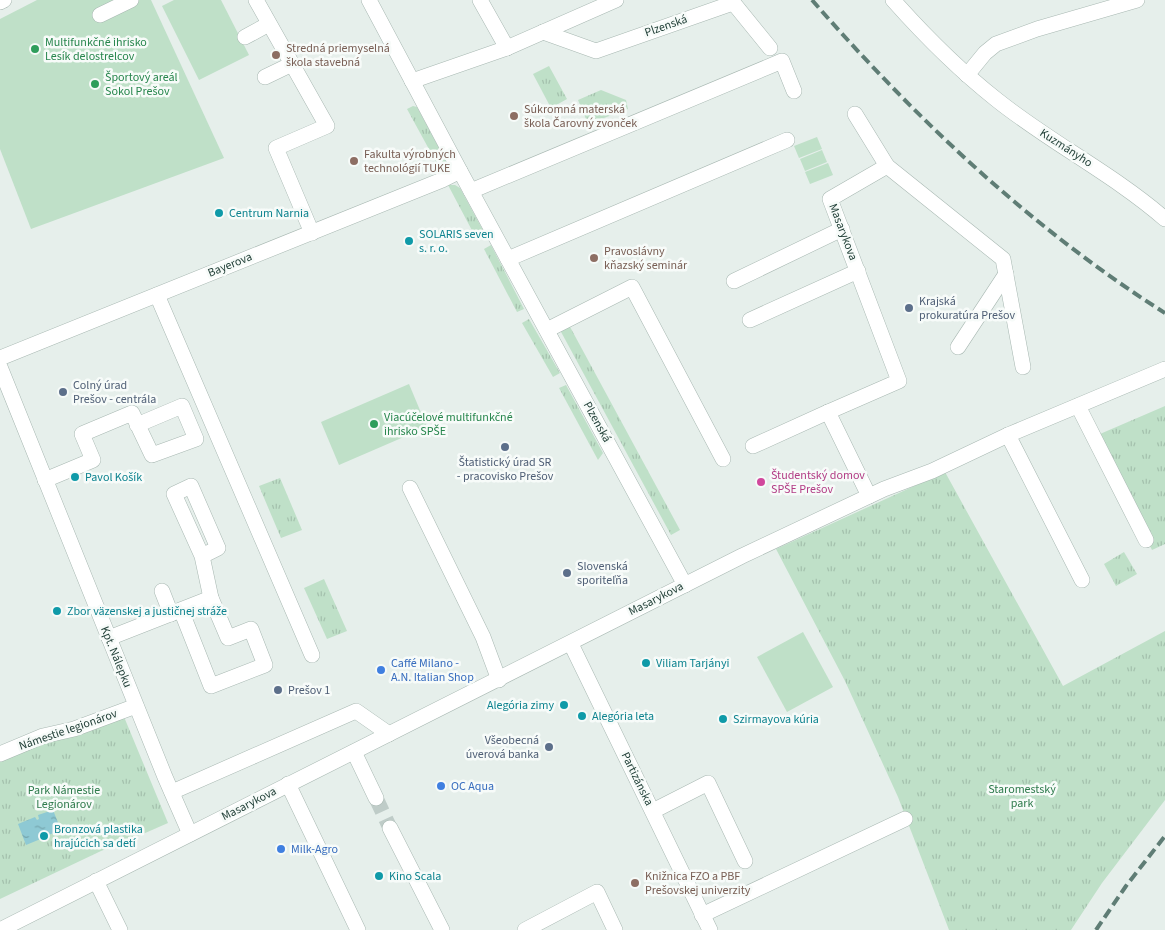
<svg xmlns="http://www.w3.org/2000/svg" width="1165" height="930" viewBox="0 0 1165 930" font-family="'Source Sans 3',sans-serif">
  <style>
    .grass { fill: url(#grass-tufts) }
    .pitch { fill: #bfe0c8 }
    .water { fill: url(#water-ripples) }
    .lines { fill: none; stroke-linecap: round; stroke-linejoin: round }
    .minor-tunnel { stroke: #bfccc8; stroke-width: 15; stroke-dasharray: 15 8; stroke-linecap: butt }
    .minor-casing { stroke: #a8b8b2; stroke-width: 16 }
    .minor { stroke: #fff; stroke-width: 15 }
    .rail { stroke: #5f7d75; stroke-width: 4; stroke-dasharray: 10 5; stroke-linecap: butt }
    .leisure-dot { fill: #2e9e5b; stroke: #f7fbf9; stroke-width: 2 }
    .education-dot { fill: #8d6e63; stroke: #f7fbf9; stroke-width: 2 }
    .culture-dot { fill: #0f9aa8; stroke: #f7fbf9; stroke-width: 2 }
    .service-dot { fill: #5c6f8a; stroke: #f7fbf9; stroke-width: 2 }
    .hotel-dot { fill: #d1479c; stroke: #f7fbf9; stroke-width: 2 }
    .shop-dot { fill: #3f7fe0; stroke: #f7fbf9; stroke-width: 2 }
    .labels { text-anchor: middle; dominant-baseline: central; stroke-width: 5; stroke-linejoin: round; paint-order: stroke }
    .street-label { font-size: 12px; fill: #24423a; stroke: #f7fbf9 }
    .leisure-label { font-size: 12px; fill: #27864d; stroke: #f7fbf9; text-anchor: start }
    .education-label { font-size: 12px; fill: #785e54; stroke: #f7fbf9; text-anchor: start }
    .culture-label { font-size: 12px; fill: #0d838f; stroke: #f7fbf9; text-anchor: start }
    .service-label { font-size: 12px; fill: #4e5e75; stroke: #f7fbf9; text-anchor: start }
    .hotel-label { font-size: 12px; fill: #b23c85; stroke: #f7fbf9; text-anchor: start }
    .shop-label { font-size: 12px; fill: #366cbe; stroke: #f7fbf9; text-anchor: start }
    .park-label { font-size: 12px; fill: #2d7a4b; stroke: #f7fbf9 }
  </style>
  <defs>
    <pattern id="grass-tufts" width="24" height="20" patternUnits="userSpaceOnUse" patternTransform="scale(1.25)"><rect width="24" height="20" fill="#bfe0c8"/><path d="M3 7l-1-3M5 7V3M7 7l1-3M15 17l-1-3M17 17v-4M19 17l1-3" fill="none" stroke="#a4c1ad"/></pattern>
    <pattern id="water-ripples" width="26" height="14" patternUnits="userSpaceOnUse" patternTransform="scale(1.25)"><rect width="26" height="14" fill="#8ec9d4"/><path d="M2 4q2-2 4 0t4 0M15 11q2-2 4 0t4 0" fill="none" stroke="#74a5ad"/></pattern>
  </defs>
  <rect width="100%" height="100%" fill="#e6efeb"/>
  <g class="grass">
    <path d="M549,66L567,99L551,108L533,74Z"/>
    <path d="M601,90L626,100L628,109L588,124L578,100Z"/>
    <path d="M413,106L417,107L446,161V168L442,173L407,109Z"/>
    <path d="M448,185H455L460,188L485,234L476,238Z"/>
    <path d="M491,245L524,309L517,312L484,249Z"/>
    <path d="M529,319L560,373L553,377L522,323Z"/>
    <path d="M569,325L680,530L671,535L560,330Z"/>
    <path d="M566,385L603,453L598,460L559,388Z"/>
    <path d="M1165,406V544L1152,550L1093,437Z"/>
    <path d="M945,472L1063,686L1165,631V800L1102,883L1071,930H949L898,797L845,681L776,549Z"/>
    <path d="M280,478L302,530L281,538L259,486Z"/>
    <path d="M1124,552L1137,574L1116,586L1104,564Z"/>
    <path d="M324,579L347,631L327,639L304,588Z"/>
    <path d="M122,712L168,823L136,837L101,851L0,899V754Z"/>
  </g>
  <g class="pitch">
    <path d="M37,0H151L224,158L31,229L0,149V19Z"/>
    <path d="M174,0H221L249,55L199,80L162,6Z"/>
    <path d="M817,137L822,149L799,158L794,146Z"/>
    <path d="M822,150L827,162L805,171L800,159Z"/>
    <path d="M828,163L833,175L810,184L805,172Z"/>
    <path d="M409,384L427,427L339,465L321,422Z"/>
    <path d="M803,632L833,687L787,712L757,657Z"/>
  </g>
  <path class="water" d="M53,810L61,830L46,836L45,833L42,834L43,838L26,845L18,824L35,817L37,820L39,819L38,815Z"/>
  <g class="lines">
    <path class="minor-tunnel" d="M376,798L390,828"/>
    <defs>
      <g id="minor">
        <path d="M256,0L327,126L276,148L312,233"/>
        <path d="M369,0L460,171L685,585"/>
        <path d="M480,0L507,48"/>
        <path d="M731,0L770,48"/>
        <path d="M893,0C925,36 959,70 997,100C1051,143 1113,174 1165,219"/>
        <path d="M0,2L4,0"/>
        <path d="M100,15L131,0"/>
        <path d="M543,32L596,51L733,3"/>
        <path d="M245,37L269,24"/>
        <path d="M967,75L985,53L996,44L1037,29L1137,0"/>
        <path d="M265,77L292,64"/>
        <path d="M412,81L507,48L616,0"/>
        <path d="M855,114L887,166"/>
        <path d="M471,191L782,61L794,91"/>
        <path d="M508,259L787,140"/>
        <path d="M734,281L842,229"/>
        <path d="M157,295L312,655"/>
        <path d="M750,320L858,271"/>
        <path d="M547,330L632,287L723,459"/>
        <path d="M958,347L1006,274"/>
        <path d="M0,358L442,180L460,171"/>
        <path d="M0,367L165,777L190,834"/>
        <path d="M1078,406L1146,540"/>
        <path d="M1008,435L1082,580"/>
        <path d="M753,446L828,412"/>
        <path d="M45,480L93,460L82,434L132,413L152,455L196,439L182,406L137,425"/>
        <path d="M410,488L483,637L499,680"/>
        <path d="M869,496L828,412L899,381L830,199L887,166L1003,259L1023,367"/>
        <path d="M202,556L218,548L191,486L174,494L202,556L211,598"/>
        <path d="M162,591L171,614"/>
        <path d="M109,638L211,598L228,638L251,629L265,665L211,686L181,610"/>
        <path d="M571,644L710,930"/>
        <path d="M354,752L376,798"/>
        <path d="M0,754L43,736L74,729L136,706"/>
        <path d="M288,784L358,930"/>
        <path d="M172,792L356,711L389,734"/>
        <path d="M653,811L708,783L745,861"/>
        <path d="M390,828L442,930"/>
        <path d="M96,881L120,930"/>
        <path d="M702,915L905,819"/>
        <path d="M0,930L742,556L884,489L932,471L1008,435L1165,369"/>
        <path d="M525,930L597,892L615,930"/>
      </g>
    </defs>
    <use href="#minor" class="minor-casing"/>
    <use href="#minor" class="minor"/>
    <g class="rail">
      <path d="M812,0C915,118 1032,229 1165,313"/>
      <path d="M1096,930L1126,886L1165,836"/>
    </g>
  </g>
  <g class="leisure-dot">
    <circle cx="35" cy="49" r="5"/>
    <circle cx="95" cy="84" r="5"/>
    <circle cx="374" cy="424" r="5"/>
  </g>
  <g class="education-dot">
    <circle cx="276" cy="55" r="5"/>
    <circle cx="514" cy="116" r="5"/>
    <circle cx="354" cy="161" r="5"/>
    <circle cx="594" cy="258" r="5"/>
    <circle cx="635" cy="883" r="5"/>
  </g>
  <g class="culture-dot">
    <circle cx="219" cy="213" r="5"/>
    <circle cx="409" cy="241" r="5"/>
    <circle cx="75" cy="477" r="5"/>
    <circle cx="57" cy="611" r="5"/>
    <circle cx="646" cy="663" r="5"/>
    <circle cx="564" cy="705" r="5"/>
    <circle cx="582" cy="716" r="5"/>
    <circle cx="723" cy="719" r="5"/>
    <circle cx="44" cy="836" r="5"/>
    <circle cx="379" cy="876" r="5"/>
  </g>
  <g class="service-dot">
    <circle cx="909" cy="308" r="5"/>
    <circle cx="63" cy="392" r="5"/>
    <circle cx="505" cy="447" r="5"/>
    <circle cx="567" cy="573" r="5"/>
    <circle cx="278" cy="690" r="5"/>
    <circle cx="549" cy="747" r="5"/>
  </g>
  <circle class="hotel-dot" cx="761" cy="482" r="5"/>
  <g class="shop-dot">
    <circle cx="381" cy="670" r="5"/>
    <circle cx="441" cy="786" r="5"/>
    <circle cx="281" cy="849" r="5"/>
  </g>
  <g class="labels">
    <g class="street-label">
      <text transform="translate(666 26) rotate(-19)">Plzenská</text>
      <text transform="translate(1066 148) rotate(33)">Kuzmányho</text>
      <text transform="translate(843 232) rotate(69)">Masarykova</text>
      <text transform="translate(230 265) rotate(-22)">Bayerova</text>
      <text transform="translate(597 422) rotate(61)">Plzenská</text>
      <text transform="translate(656 599) rotate(-27)">Masarykova</text>
      <text transform="translate(116 657) rotate(68)">Kpt. Nálepku</text>
      <text transform="translate(68 730) rotate(-19)">Námestie legionárov</text>
      <text transform="translate(637 779) rotate(64)">Partizánska</text>
      <text transform="translate(249 804) rotate(-27)">Masarykova</text>
    </g>
    <g class="leisure-label">
      <text x="45" y="42">Multifunkčné ihrisko<tspan x="45" dy="14">Lesík delostrelcov</tspan></text>
      <text x="105" y="77">Športový areál<tspan x="105" dy="14">Sokol Prešov</tspan></text>
      <text x="384" y="417">Viacúčelové multifunkčné<tspan x="384" dy="14">ihrisko SPŠE</tspan></text>
    </g>
    <g class="education-label">
      <text x="286" y="48">Stredná priemyselná<tspan x="286" dy="14">škola stavebná</tspan></text>
      <text x="524" y="109">Súkromná materská<tspan x="524" dy="14">škola Čarovný zvonček</tspan></text>
      <text x="364" y="154">Fakulta výrobných<tspan x="364" dy="14">technológií TUKE</tspan></text>
      <text x="604" y="251">Pravoslávny<tspan x="604" dy="14">kňazský seminár</tspan></text>
      <text x="645" y="876">Knižnica FZO a PBF<tspan x="645" dy="14">Prešovskej univerzity</tspan></text>
    </g>
    <g class="culture-label">
      <text x="229" y="213">Centrum Narnia</text>
      <text x="419" y="234">SOLARIS seven<tspan x="419" dy="14">s. r. o.</tspan></text>
      <text x="85" y="477">Pavol Košík</text>
      <text x="67" y="611">Zbor väzenskej a justičnej stráže</text>
      <text x="656" y="663">Viliam Tarjányi</text>
      <text x="554" y="705" text-anchor="end">Alegória zimy</text>
      <text x="592" y="716">Alegória leta</text>
      <text x="733" y="719">Szirmayova kúria</text>
      <text x="54" y="829">Bronzová plastika<tspan x="54" dy="14">hrajúcich sa detí</tspan></text>
      <text x="389" y="876">Kino Scala</text>
    </g>
    <g class="service-label">
      <text x="919" y="301">Krajská<tspan x="919" dy="14">prokuratúra Prešov</tspan></text>
      <text x="73" y="385">Colný úrad<tspan x="73" dy="14">Prešov - centrála</tspan></text>
      <text x="505" y="462" text-anchor="middle">Štatistický úrad SR<tspan x="505" dy="14">- pracovisko Prešov</tspan></text>
      <text x="577" y="566">Slovenská<tspan x="577" dy="14">sporiteľňa</tspan></text>
      <text x="288" y="690">Prešov 1</text>
      <text x="539" y="740" text-anchor="end">Všeobecná<tspan x="539" dy="14">úverová banka</tspan></text>
    </g>
    <g class="hotel-label">
      <text x="771" y="475">Študentský domov<tspan x="771" dy="14">SPŠE Prešov</tspan></text>
    </g>
    <g class="shop-label">
      <text x="391" y="663">Caffé Milano -<tspan x="391" dy="14">A.N. Italian Shop</tspan></text>
      <text x="451" y="786">OC Aqua</text>
      <text x="291" y="849">Milk-Agro</text>
    </g>
    <g class="park-label">
      <text x="1022" y="789">Staromestský<tspan x="1022" dy="14">park</tspan></text>
      <text x="64" y="790">Park Námestie<tspan x="64" dy="14">Legionárov</tspan></text>
    </g>
  </g>
</svg>
